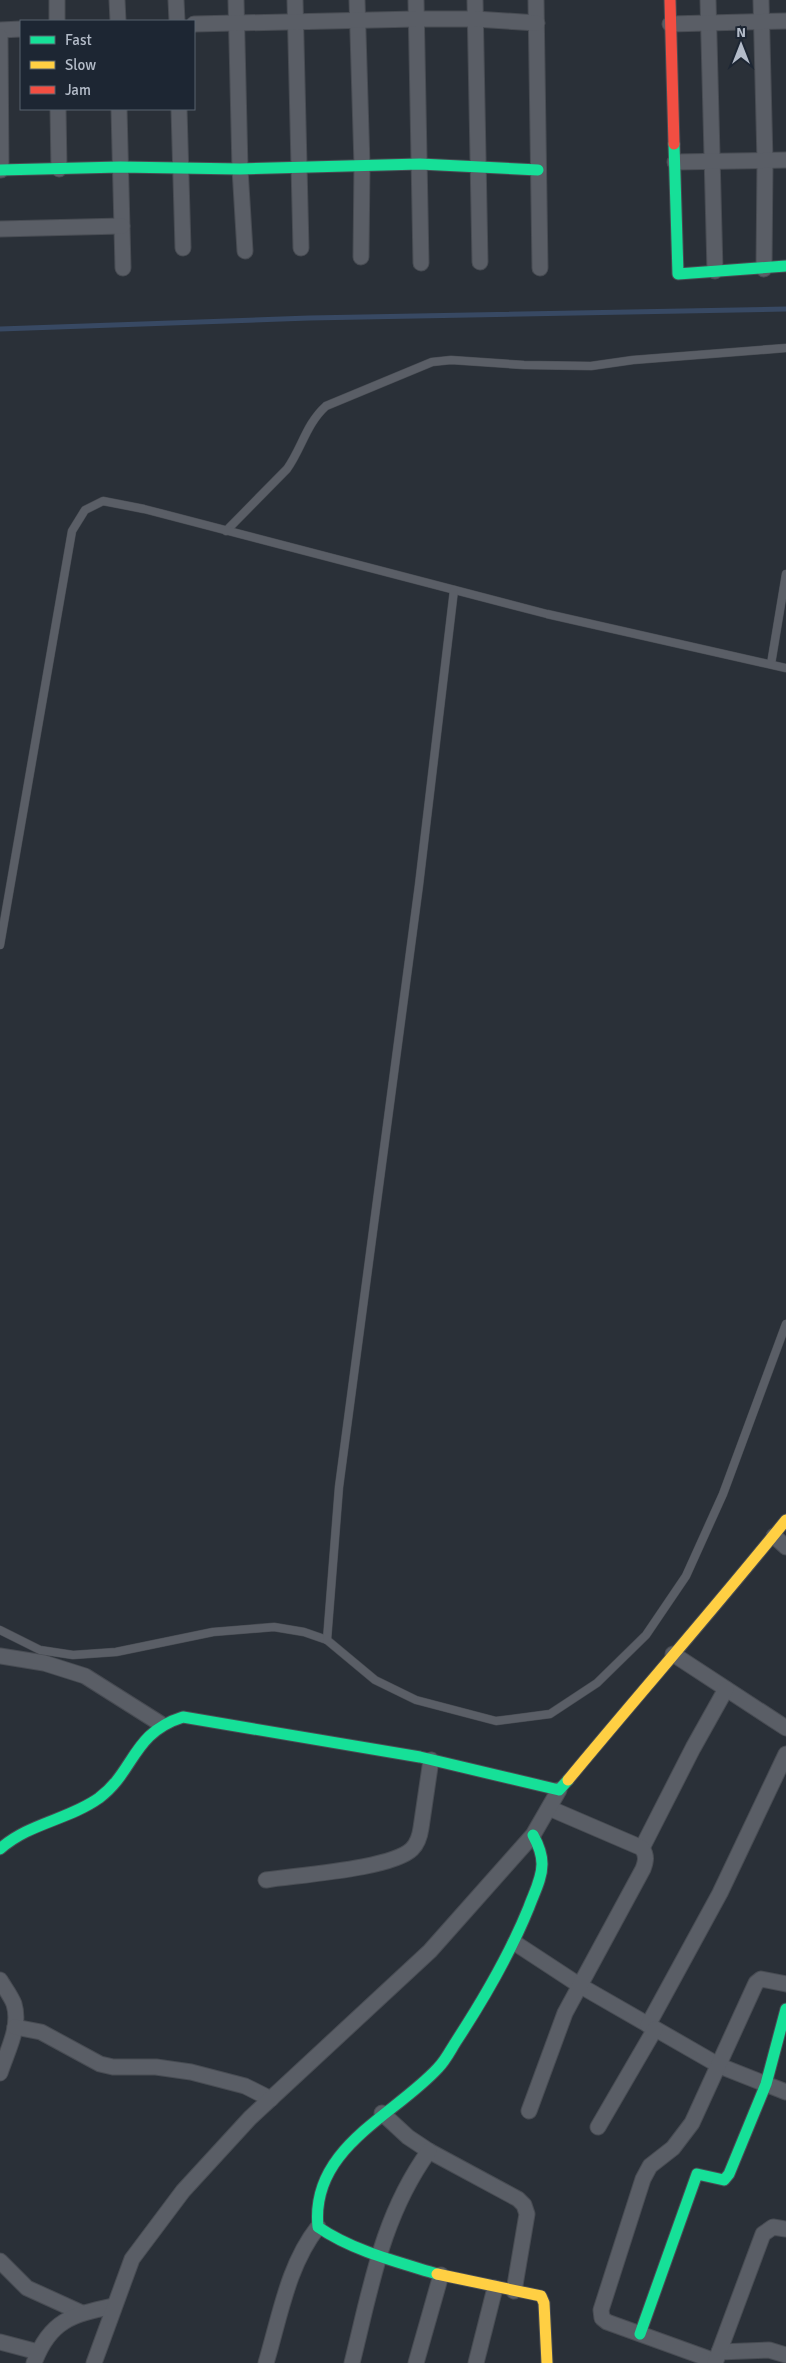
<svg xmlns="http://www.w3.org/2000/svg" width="786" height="2363" viewBox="0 0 786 2363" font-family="Signika,sans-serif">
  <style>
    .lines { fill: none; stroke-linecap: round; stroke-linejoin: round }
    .stream { stroke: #384963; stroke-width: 5 }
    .lane-casing { stroke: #484c53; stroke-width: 9 }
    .street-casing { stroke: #484c53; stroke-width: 17 }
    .fast-casing { stroke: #484c53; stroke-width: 13 }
    .slow-casing { stroke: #484c53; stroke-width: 13 }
    .jam-casing { stroke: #484c53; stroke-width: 13 }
    .lane { stroke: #5a5e66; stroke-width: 8 }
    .street { stroke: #5a5e66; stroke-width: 15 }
    .fast { stroke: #16e098; stroke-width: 11 }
    .slow { stroke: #ffcf43; stroke-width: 11 }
    .jam { stroke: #f24e42; stroke-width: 11 }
  </style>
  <rect width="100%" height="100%" fill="#2a3038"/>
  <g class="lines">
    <path class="stream" d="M0,329L309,318L786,309"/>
    <defs>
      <g id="lane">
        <path d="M226,531L287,469C302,448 306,424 326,406L432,362L451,360L524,365L591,366L633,360L786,348"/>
        <path d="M771,664L786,574"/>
        <path d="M0,945L72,531L85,510L103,501L144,509L547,614L786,668"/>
        <path d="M0,1630L40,1650L73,1655L116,1652L213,1632L274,1627L304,1632L327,1640L375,1680L416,1700L496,1721L550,1714L597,1683L646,1635L686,1576L723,1494L786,1324"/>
        <path d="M327,1640L339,1487L419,885L454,590"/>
      </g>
      <g id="street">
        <path d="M57,0V21"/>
        <path d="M117,0L118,21"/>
        <path d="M176,0L177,21"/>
        <path d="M236,0L240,169L245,251"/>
        <path d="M295,0L301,248"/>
        <path d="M357,0L362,165L361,257"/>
        <path d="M416,0L421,263"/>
        <path d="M475,0L480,262"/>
        <path d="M536,0L540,268"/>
        <path d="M708,0L715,271"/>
        <path d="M761,0L765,161L764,269"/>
        <path d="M194,24L416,19H475L537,23"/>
        <path d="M670,24L786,21"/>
        <path d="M0,30L21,29"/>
        <path d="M0,37L1,170"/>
        <path d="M58,109L59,169"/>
        <path d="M119,109L123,268"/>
        <path d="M179,109L183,248"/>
        <path d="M675,162L786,160"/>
        <path d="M0,229L122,226"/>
        <path d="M774,1536L786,1547"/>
        <path d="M673,1654L786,1728"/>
        <path d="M0,1656L44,1663L85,1676L161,1724"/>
        <path d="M642,1848L693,1748L726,1689"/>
        <path d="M266,1880C297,1875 392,1869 412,1849C418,1843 420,1835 421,1828L431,1760"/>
        <path d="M515,1943L579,1985L720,2066L786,2092"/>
        <path d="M0,1980C4,1987 11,1996 14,2004C21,2027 7,2051 0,2073"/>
        <path d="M648,2025L720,1893L786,1754"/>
        <path d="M15,2027L41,2032L100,2064L113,2067H156L191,2072L245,2086L271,2099"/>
        <path d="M529,2111L565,2013L643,1869C646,1861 647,1856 642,1848L549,1808"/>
        <path d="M382,2113L408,2137L429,2151L518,2199L524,2205L527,2214L514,2291"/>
        <path d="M598,2127L655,2029"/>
        <path d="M0,2261L27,2288L82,2313"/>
        <path d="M0,2342L38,2352"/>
        <path d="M719,2352L769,2350L786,2355"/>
        <path d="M715,2361L607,2322L602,2318L601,2310L643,2179L650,2166L673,2148L692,2123L756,1983L761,1979L786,1984"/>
        <path d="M34,2363C50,2320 72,2315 113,2306"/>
        <path d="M94,2363L132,2259L183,2191L250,2118L430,1951L533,1835L559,1790"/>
        <path d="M266,2363C280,2316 288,2265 318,2227"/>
        <path d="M352,2363C371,2287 382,2216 429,2151"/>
        <path d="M416,2363L441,2275"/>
        <path d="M476,2363L495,2288"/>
        <path d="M715,2363L763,2234L773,2227L786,2229"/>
      </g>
      <g id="fast">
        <path d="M674,144L678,274L786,266"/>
        <path d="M0,170L120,167L240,169L420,164L538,170"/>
        <path d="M0,1849C29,1823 68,1820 99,1798C135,1771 132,1733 183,1717L420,1757L559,1790L568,1780"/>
        <path d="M437,2274C398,2262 353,2251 318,2227C310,2148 394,2116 438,2068C446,2060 451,2049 457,2040C485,1997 510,1954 529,1907C534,1893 542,1879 542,1864C542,1853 538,1844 533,1835"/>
        <path d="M640,2334L697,2174L724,2180L729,2174L766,2084L786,2009"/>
      </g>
      <g id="slow">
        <path d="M568,1780C640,1693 715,1608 786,1520"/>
        <path d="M437,2274L541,2296L544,2303L547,2363"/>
      </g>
      <path id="jam" d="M670,0L674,144"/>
    </defs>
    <use href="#lane" class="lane-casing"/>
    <use href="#street" class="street-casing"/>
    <use href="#fast" class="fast-casing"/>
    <use href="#slow" class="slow-casing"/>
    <use href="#jam" class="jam-casing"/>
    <use href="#lane" class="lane"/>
    <use href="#street" class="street"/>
    <use href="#fast" class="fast"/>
    <use href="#slow" class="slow"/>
    <use href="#jam" class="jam"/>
  </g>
  <rect x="20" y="20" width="175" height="90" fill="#1d2633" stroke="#59626f"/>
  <rect x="30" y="36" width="25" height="8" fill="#16e098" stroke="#59626f"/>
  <text x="65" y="45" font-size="15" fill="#b4bcc9">Fast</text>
  <rect x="30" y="61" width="25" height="8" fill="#ffcf43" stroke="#59626f"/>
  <text x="65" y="70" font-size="15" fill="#b4bcc9">Slow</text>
  <rect x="30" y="86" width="25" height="8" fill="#f24e42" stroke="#59626f"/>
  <text x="65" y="95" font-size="15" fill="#b4bcc9">Jam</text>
  <g transform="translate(741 45)" stroke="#1d2633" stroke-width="4" paint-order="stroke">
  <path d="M0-4L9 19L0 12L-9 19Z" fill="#b4bcc9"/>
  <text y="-8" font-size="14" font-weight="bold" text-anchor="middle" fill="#b4bcc9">N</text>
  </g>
</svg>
